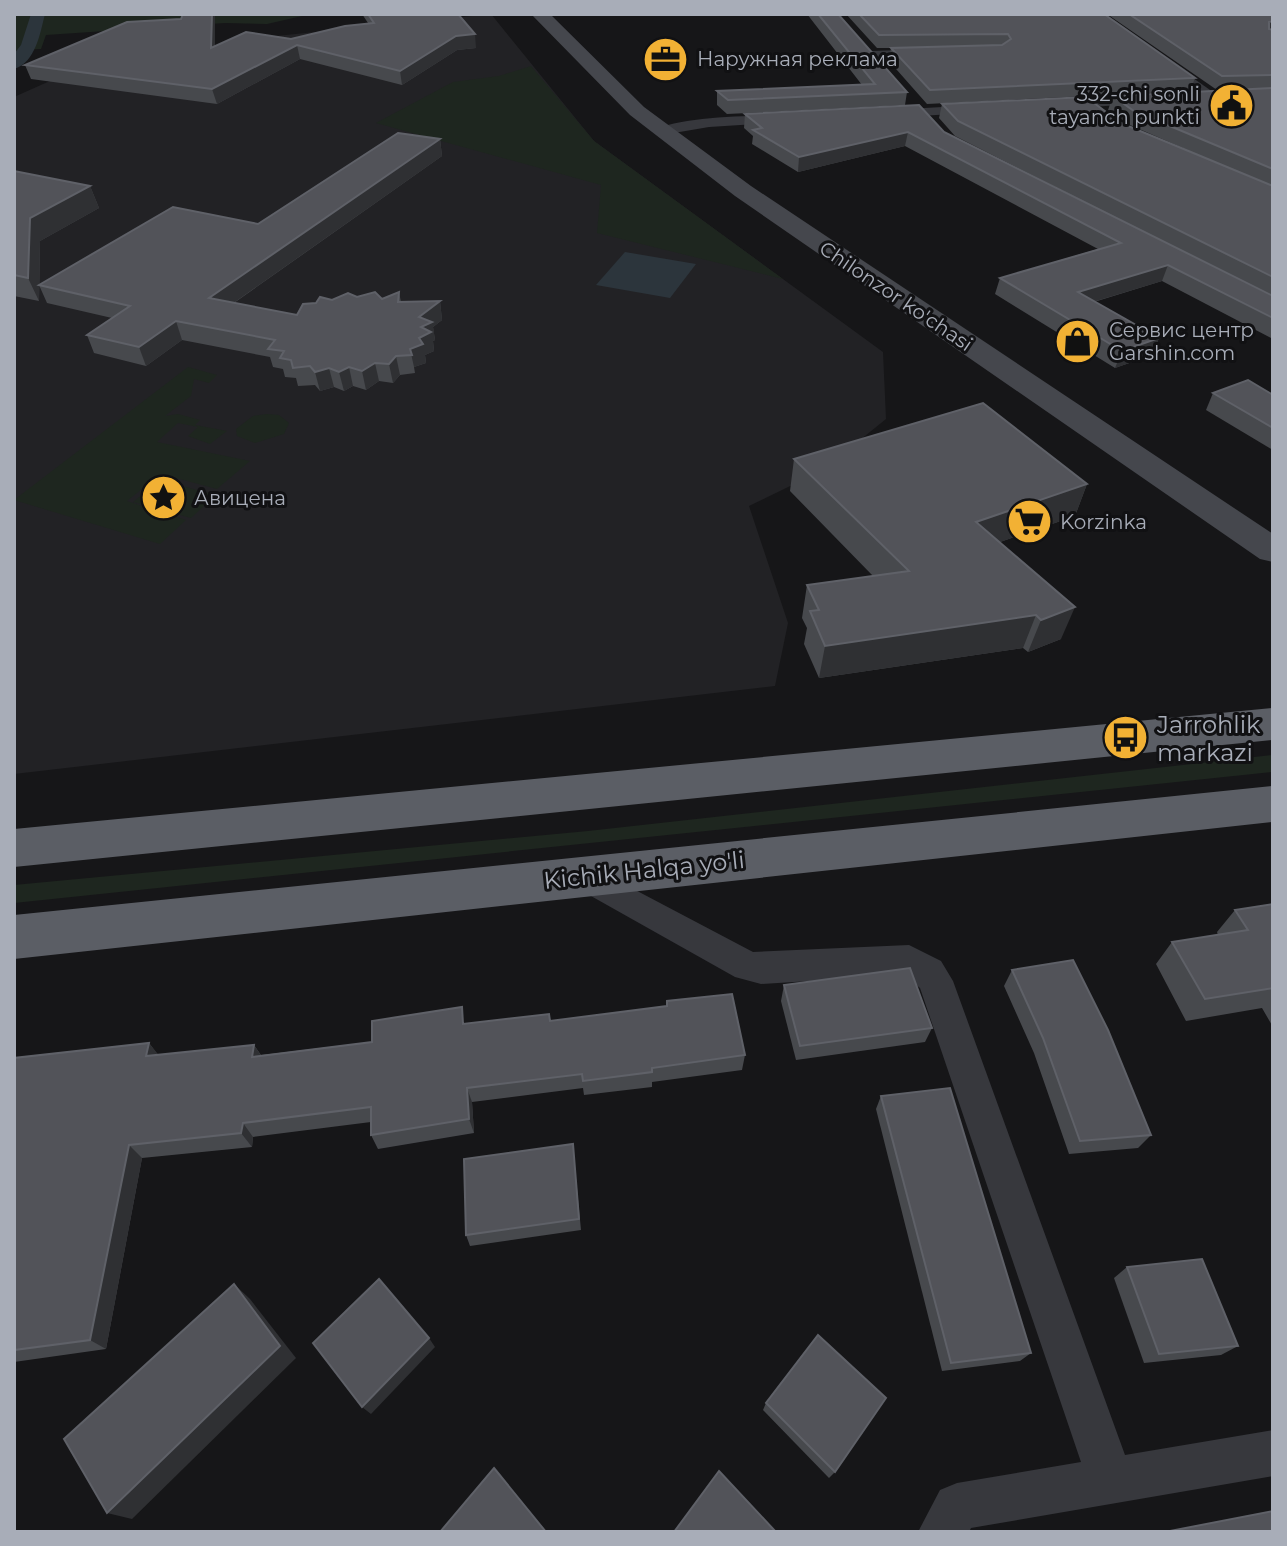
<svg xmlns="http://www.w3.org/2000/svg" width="1287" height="1546" viewBox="0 0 1287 1546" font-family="Montserrat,sans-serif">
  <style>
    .built { fill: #222225 }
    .green { fill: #1e261f }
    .water { fill: #2c353c }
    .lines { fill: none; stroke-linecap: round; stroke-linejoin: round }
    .canal { fill: #2c353c; fill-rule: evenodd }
    .minor { fill: #37383d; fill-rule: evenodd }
    .secondary { fill: #45474d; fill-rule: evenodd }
    .trunk { fill: #5b5e65; fill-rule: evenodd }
    .wall { fill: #47494d }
    .shaded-wall { fill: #2f3033 }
    .building { fill: #525359; stroke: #5f6168; stroke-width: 2 }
    .labels { text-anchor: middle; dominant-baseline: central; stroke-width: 6; stroke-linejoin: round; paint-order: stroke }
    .far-poi-label { font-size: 20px; fill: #a8adb8; stroke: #111113; text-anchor: start }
    .far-street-label { font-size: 20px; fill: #a8adb8; stroke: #111113 }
    .poi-label { font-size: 24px; fill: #a8adb8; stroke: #111113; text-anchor: start }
    .street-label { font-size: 24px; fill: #a8adb8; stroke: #111113 }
  </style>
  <rect width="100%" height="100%" fill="#161618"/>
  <path class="built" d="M491,14L594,141L883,352L886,419L823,470L749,506L788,623L775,686L14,774V97L88,64L170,74L246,39Z"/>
  <g class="green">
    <path d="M14,14H311L267,24L225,23L46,35L41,49L16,50L24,52L14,64Z"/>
    <path d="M531,66L594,141L783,279L597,233L601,185L376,123L453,82L499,76Z"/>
    <path d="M188,367L217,375L209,383L194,379L191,396L165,416L178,414L200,420L195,425L227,431L210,444L188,436L198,427L178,423L157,442L250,461L217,489L161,474L127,501L186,520L160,544L14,500Z"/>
    <path d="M267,414L279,415L289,423L284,434L255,443L237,436L236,429L253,416Z"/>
    <path d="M160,480L216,495L191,518L133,502Z"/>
    <path d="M1273,755V772L14,903V885L588,831Z"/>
  </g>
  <path class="water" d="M625,252L696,264L670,298L596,285Z"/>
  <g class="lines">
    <path class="canal" d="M31,14H45C40,33 36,62 14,69V54L21,45Z"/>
    <g class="minor">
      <path d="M1088,14H1102L1220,97L1208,100Z"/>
      <path d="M930,49L934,50V56L872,59L866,55L872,51Z"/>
      <path d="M1151,96L1158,100L1156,103L1055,109L1048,105L1055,101Z"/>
      <path d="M979,105L986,109L984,112L888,118L881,114L888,110Z"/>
      <path d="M784,115L789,116V122L709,127L662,135L655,131C675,116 756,116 784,115Z"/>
      <path d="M586,864L753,952L909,945L941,961L953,981L1125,1455L1273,1430V1476L971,1528L969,1532H918L940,1490L957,1483L1081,1462L920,988L905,975L761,984L735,977L575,887L570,877L575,867Z"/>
    </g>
    <path class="secondary" d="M531,14H550L644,107L751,186L1273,534V562L1260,559L735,196L630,115Z"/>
    <g class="trunk">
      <path d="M1273,708V740L14,867V829Z"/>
      <path d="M1273,786V822L14,959V915Z"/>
    </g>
  </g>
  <g class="wall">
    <path d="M362,14H458L476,48L457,50L402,85L300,59L217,104L31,79L25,65L291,39L368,23Z"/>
    <path d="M807,14H838L907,92L905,105L727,114L717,105V91L862,85Z"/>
    <path d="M846,14H1104L1195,78L1190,91L927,104L889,61L891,48H896H877Z"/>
    <path d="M1107,14H1273V339L1162,281L1094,302L1159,338L1152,355L1115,368L995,294L1000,278L1098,249L905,146L798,172L752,144L753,136L744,128L745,114L944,132L1164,242L955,136L939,118L942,104L1121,123L1190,151L1130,125L1108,110L1113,96L1217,90Z"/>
    <path d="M440,139L442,156L234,303L297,315L316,303L357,297L382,299L399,292L401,302L440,301L442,320L433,327L435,340L433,341L434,351L425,355L426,363L414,367L415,373L400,375L393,383L379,381L366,390L353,386L344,391L334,387L320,391L315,385L298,386L296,378L285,377L283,369L273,367L270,357L182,340L146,366L94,353L87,335L112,318L47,303L39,285L258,224Z"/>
    <path d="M14,171L90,186L99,208L40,241L39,301L14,296Z"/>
    <path d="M1213,393L1273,395V450L1206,410Z"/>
    <path d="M794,459L1087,484L1075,516L1000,542L1061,639L1028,652L1023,648L819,678L804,644L807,628L802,618L807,585L873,576L790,491Z"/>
    <path d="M1273,904V1027L1262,1008L1186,1021L1156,964L1172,942L1218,935L1217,932L1235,910Z"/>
    <path d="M1012,970L1151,1135L1138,1148L1069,1154L1034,1053L1004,986Z"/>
    <path d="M784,985L932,1028L925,1042L796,1060L781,1001Z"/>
    <path d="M667,1001L745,1055L742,1070L652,1082V1087L584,1095L583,1088L472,1102L474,1133L378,1149L371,1135V1122L253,1137L252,1147L142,1158L106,1349L14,1362V1058L149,1043L158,1055L254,1045L261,1055L372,1042L467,1024L550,1021L666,1006Z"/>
    <path d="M881,1096L1031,1353L1020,1361L942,1371L876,1109Z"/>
    <path d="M574,1157L581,1230L470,1246L466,1235Z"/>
    <path d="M1127,1267L1238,1346L1221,1355L1144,1363L1114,1278Z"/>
    <path d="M766,1403L835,1472L829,1478L763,1410Z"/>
  </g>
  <g class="shaded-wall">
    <path d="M212,14H215V62L211,48Z"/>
    <path d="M1273,21V33L1264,34L1269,22Z"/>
    <path d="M475,34L476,48L457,50L402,85L400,71L456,36Z"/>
    <path d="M297,45L300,59L217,104L212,89Z"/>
    <path d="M908,132L905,146L798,172L799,157Z"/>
    <path d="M440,139L442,156L215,316L209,298Z"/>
    <path d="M90,186L99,208L40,241L39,301L28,278L30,218Z"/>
    <path d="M1168,265L1162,281L1073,308L1078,292Z"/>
    <path d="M440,301L442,320L433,327L435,340L433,341L434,351L425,355L426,363L414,367L410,349L419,317Z"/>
    <path d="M176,321L182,340L146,366L139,347Z"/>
    <path d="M1159,338L1152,355L1115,368L1122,351Z"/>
    <path d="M396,356L400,375L393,383L389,364Z"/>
    <path d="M375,363L379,381L366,390L362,371Z"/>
    <path d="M349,367L353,386L344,391L339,372Z"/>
    <path d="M329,368L334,387L320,391L315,372Z"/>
    <path d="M1087,484L1075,516L966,554L976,522Z"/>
    <path d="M1075,607L1061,639L1028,652L1041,620Z"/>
    <path d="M1036,615L1023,648L819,678L825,646Z"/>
    <path d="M149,1043L161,1058L146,1056Z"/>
    <path d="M254,1045L264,1060L252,1057Z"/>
    <path d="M467,1088L472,1102L474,1133L469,1119Z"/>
    <path d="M243,1123L253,1137L252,1147L241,1133Z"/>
    <path d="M129,1145L142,1158L106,1349L90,1340Z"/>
    <path d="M234,1284L250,1299L296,1358L132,1519L107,1513Z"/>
    <path d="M429,1338L435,1347L371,1414L362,1407Z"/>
  </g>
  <g class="building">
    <path d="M183,14H212L211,48L246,32L291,39L345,26L374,23L368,14H458L475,34L456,36L400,71L297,45L212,89L25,65L127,22L181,19Z"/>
    <path d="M818,14H838L907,92L728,100L717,91L875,84Z"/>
    <path d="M859,14H1104L1195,78L930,90L891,48L1002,45L1011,39L1008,34L879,35Z"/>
    <path d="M1129,14H1273V21L1269,22V29L1273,30V75L1222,76Z"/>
    <path d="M1273,88V169L1134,111L1113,96Z"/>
    <path d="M1086,97L1121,123L1273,186V277L958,121L942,104Z"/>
    <path d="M919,105L944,132L1273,296V318L1168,265L1078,292L1159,338L1122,351L1000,278L1121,243L908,132L799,157L753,130L762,128L745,114Z"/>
    <path d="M398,133L440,139L209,298L297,315L303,304L316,303L320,297L332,300L348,293L357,297L375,292L382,299L399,292L398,302L440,301L419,317L432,322L421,327L431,332L419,338L423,344L410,349L412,355L396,356L389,364L375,363L362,371L349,367L339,372L329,368L315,372L310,366L293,368L291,360L280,358L284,351L268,349L275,340L176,321L139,347L87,335L130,306L39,285L173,207L258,224Z"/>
    <path d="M14,171L90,186L30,218L28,278L14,275Z"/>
    <path d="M1248,380L1273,395V428L1213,393Z"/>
    <path d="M983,403L1087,484L976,522L1075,607L1041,620L1036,615L825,646L810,611L819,610L807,585L909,571L794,459Z"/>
    <path d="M1273,904V988L1205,999L1172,942L1248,930L1235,910Z"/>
    <path d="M1073,960L1108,1030L1151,1135L1080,1141L1043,1038L1012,970Z"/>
    <path d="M910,968L932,1028L800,1046L784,985Z"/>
    <path d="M732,994L745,1055L652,1068V1072L583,1081L582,1074L467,1088L469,1119L371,1135V1107L243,1123L241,1133L129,1145L90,1340L14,1350V1058L149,1043L146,1056L254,1045L252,1057L372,1042V1021L462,1007L463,1024L549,1014L550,1021L667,1006V1001Z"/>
    <path d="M950,1088L1031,1353L951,1363L881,1096Z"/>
    <path d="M573,1144L579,1219L466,1235L464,1159Z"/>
    <path d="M1202,1259L1238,1346L1159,1354L1127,1267Z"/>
    <path d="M379,1279L429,1338L362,1407L313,1343Z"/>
    <path d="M234,1284L280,1346L107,1513L64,1439Z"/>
    <path d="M818,1335L886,1398L835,1472L766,1403Z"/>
    <path d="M494,1468L546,1532H440Z"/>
    <path d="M719,1471L776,1532H674Z"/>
    <path d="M1273,1511V1532H1165Z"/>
  </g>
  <defs>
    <symbol id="office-disc" viewBox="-11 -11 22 22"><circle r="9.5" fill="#f2b134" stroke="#111113"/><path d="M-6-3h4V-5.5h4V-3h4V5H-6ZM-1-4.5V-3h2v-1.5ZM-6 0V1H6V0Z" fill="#111"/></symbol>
    <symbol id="civic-disc" viewBox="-11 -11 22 22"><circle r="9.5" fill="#f2b134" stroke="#111113"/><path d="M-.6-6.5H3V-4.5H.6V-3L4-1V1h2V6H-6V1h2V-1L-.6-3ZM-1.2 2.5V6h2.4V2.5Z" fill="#111"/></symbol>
    <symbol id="shop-disc" viewBox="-11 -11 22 22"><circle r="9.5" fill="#f2b134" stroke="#111113"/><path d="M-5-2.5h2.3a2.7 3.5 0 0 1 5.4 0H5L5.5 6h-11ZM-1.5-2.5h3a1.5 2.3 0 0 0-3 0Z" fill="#111"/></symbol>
    <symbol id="sight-disc" viewBox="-11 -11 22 22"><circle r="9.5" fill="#f2b134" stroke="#111113"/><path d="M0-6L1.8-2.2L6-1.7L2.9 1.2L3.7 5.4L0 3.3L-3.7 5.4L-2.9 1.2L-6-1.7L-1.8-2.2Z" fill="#111"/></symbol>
    <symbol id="supermarket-disc" viewBox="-11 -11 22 22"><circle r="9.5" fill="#f2b134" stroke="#111113"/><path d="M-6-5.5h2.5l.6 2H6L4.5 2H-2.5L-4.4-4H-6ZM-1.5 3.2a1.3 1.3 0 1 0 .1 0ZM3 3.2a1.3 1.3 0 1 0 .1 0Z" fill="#111"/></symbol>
    <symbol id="bus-disc" viewBox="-11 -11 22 22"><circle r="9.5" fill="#f2b134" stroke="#111113"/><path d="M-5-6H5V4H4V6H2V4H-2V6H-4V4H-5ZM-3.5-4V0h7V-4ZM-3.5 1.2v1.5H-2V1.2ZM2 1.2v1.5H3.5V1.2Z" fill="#111"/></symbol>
  </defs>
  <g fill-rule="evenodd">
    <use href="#office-disc" x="640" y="34" width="51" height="51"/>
    <use href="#civic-disc" x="1206" y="80" width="51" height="51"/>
    <use href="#shop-disc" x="1052" y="316" width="51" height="51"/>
    <use href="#sight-disc" x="138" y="472" width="51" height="51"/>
    <use href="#supermarket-disc" x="1004" y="496" width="51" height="51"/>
    <use href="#bus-disc" x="1100" y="712" width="51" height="51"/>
  </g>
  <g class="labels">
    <g class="far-poi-label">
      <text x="697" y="59">Наружная реклама</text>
      <text x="1200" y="94" text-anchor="end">332-chi sonli<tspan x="1200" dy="23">tayanch punkti</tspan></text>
      <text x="1109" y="330">Сервис центр<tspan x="1109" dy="23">Garshin.com</tspan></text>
      <text x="194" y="498">Авицена</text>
      <text x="1060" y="522">Korzinka</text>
    </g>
    <g class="far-street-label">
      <text transform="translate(896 296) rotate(34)">Chilonzor ko'chasi</text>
    </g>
    <g class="poi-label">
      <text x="1157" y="724">Jarrohlik<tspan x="1157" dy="28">markazi</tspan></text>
    </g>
    <g class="street-label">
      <text transform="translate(644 870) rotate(-6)">Kichik Halqa yo'li</text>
    </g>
  </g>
  <rect width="1287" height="1546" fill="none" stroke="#a8adb8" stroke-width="32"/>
</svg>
